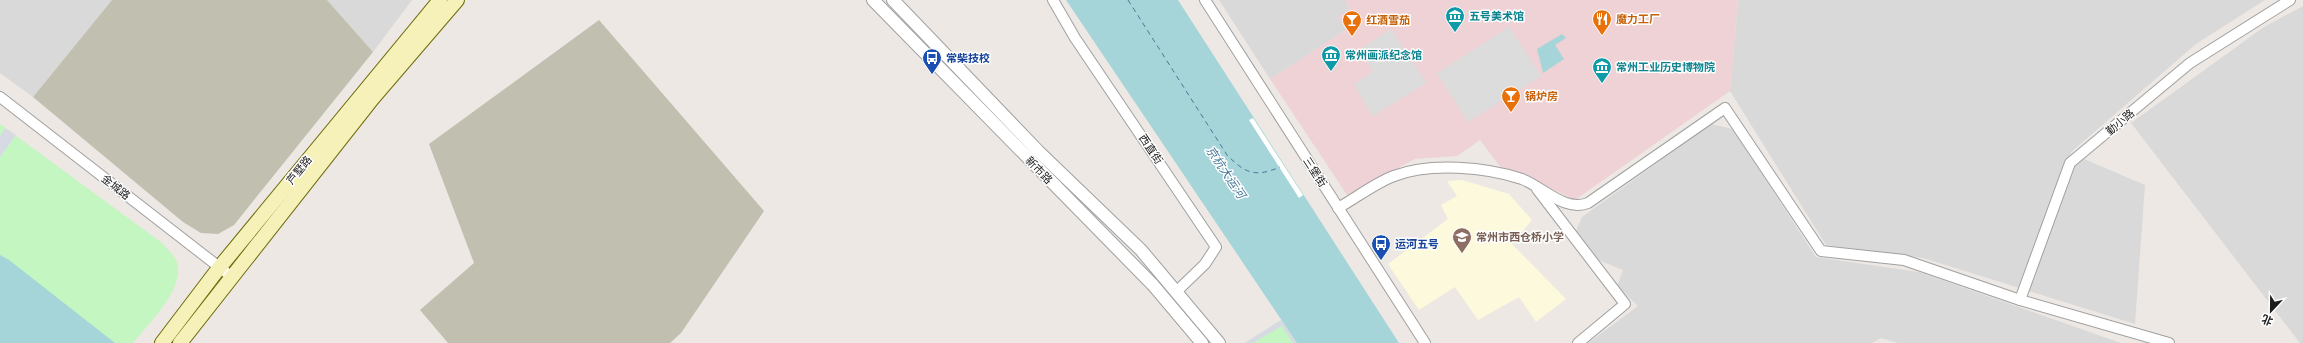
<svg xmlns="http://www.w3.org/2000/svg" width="2303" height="343" viewBox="0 0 2303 343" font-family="Poppins,'Noto Sans SC',sans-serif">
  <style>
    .residential { fill: #dad9da }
    .commercial { fill: #eed2d5 }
    .education { fill: #fdf9dc }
    .construction { fill: #c1bfaf }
    .park { fill: #c3f6c1 }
    .parking { fill: #dcdcdc }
    .plaza { fill: #d7d9e3 }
    .water { fill: #a5d4d9 }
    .pier { fill: #fff }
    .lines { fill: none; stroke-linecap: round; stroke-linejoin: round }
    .ferry { stroke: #487997; stroke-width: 1; stroke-dasharray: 5 4; stroke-linecap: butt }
    .minor-casing { stroke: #a0a0a0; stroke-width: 12 }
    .tertiary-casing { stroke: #a0a0a0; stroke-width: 14 }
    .secondary-casing { stroke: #6d6b0a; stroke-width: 16 }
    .minor { stroke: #fff; stroke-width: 10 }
    .tertiary { stroke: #fff; stroke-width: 12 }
    .secondary { stroke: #f6f1b8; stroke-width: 14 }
    .labels { text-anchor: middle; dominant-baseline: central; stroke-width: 3; stroke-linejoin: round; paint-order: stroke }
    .culture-label { font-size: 11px; font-weight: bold; fill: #0d838f; stroke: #fff; text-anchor: start }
    .food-label { font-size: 11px; font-weight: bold; fill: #c56008; stroke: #fff; text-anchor: start }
    .transit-label { font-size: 11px; font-weight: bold; fill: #164399; stroke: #fff; text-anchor: start }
    .street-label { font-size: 11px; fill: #1c1c1c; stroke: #fff }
    .education-label { font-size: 11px; font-weight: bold; fill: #785e54; stroke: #fff; text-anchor: start }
    .water-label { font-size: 12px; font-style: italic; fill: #487997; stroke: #fff }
  </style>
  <rect width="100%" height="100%" fill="#ede8e3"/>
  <g class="residential">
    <path d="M0,0H112L33,97L0,73Z"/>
    <path d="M327,0H412L373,52Z"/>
    <path d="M1219,0H1345L1350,9L1346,30L1270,79Z"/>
    <path d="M1738,0H2265L2196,44L2070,153L2145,185L2135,324L1923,258L1826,245L1730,91Z"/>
    <path d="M2303,6V343H2300L2131,123L2264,27Z"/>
    <path d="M1711,124L1733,129L1816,257L1919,272L2121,343H1898L1881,338L1872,343H1588L1638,306L1617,286L1623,270L1598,260L1575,233L1582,217Z"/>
  </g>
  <path class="commercial" d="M1345,0H1738L1730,91L1575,200L1517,172L1502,169L1480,140L1457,156L1415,159L1347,195L1270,79L1346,30L1337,17L1350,9Z"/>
  <path class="education" d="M1462,180L1509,194L1532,220L1512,244L1566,299L1536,322L1519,297L1478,320L1455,287L1419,310L1388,264L1448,219L1441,205L1457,196L1447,181Z"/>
  <g class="construction">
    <path d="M112,0H327L373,52L234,225L218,234L201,233L183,222L33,97Z"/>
    <path d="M599,20L764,211L681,333L670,343H448L420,310L474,263L429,144Z"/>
  </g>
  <g class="park">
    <path d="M0,124L162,243C166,248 173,254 176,260C188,286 148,324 133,343H115L0,255Z"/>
    <path d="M1281,320L1297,343H1245Z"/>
  </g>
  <g class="parking">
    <path d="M1509,27L1541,76L1468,122L1437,73Z"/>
    <path d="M1391,29L1426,83L1373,116L1354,85L1373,71L1359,50Z"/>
  </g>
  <g class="plaza">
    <path d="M5,128L16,135L0,157V136Z"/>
    <path d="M1281,320L1297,343H1293L1282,326L1253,343H1245Z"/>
  </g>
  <g class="water">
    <path d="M1066,0H1178L1399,343H1297Z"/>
    <path d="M1562,34L1566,38L1555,45L1564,59L1543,73L1537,49Z"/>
    <path d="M0,255L9,260L115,343H0Z"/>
  </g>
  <path class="pier" d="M1253,118L1303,195L1299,198L1249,120Z"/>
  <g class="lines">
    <path class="ferry" d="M1128,0L1227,155C1245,173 1255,178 1280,167"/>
    <defs>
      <g id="minor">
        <path d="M1053,0L1075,38L1216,247L1205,264L1177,291"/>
        <path d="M1205,0L1425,343"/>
        <path d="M0,97L232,277"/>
        <path d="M1537,189L1625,304L1578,343"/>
        <path d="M1338,208C1356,198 1375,183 1394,176C1430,162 1486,167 1522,179C1543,187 1564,212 1588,203L1725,108L1821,251L1904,260L2020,300L2169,343"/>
        <path d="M2020,300L2070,163L2190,63L2290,0"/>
      </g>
      <g id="tertiary">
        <path d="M873,0L1153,285L1202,343"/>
        <path d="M893,0L1038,151L1141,250L1219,343"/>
      </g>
      <g id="secondary">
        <path d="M162,343L219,268L440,0"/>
        <path d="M180,343L372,99L457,0"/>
      </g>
    </defs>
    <use href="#minor" class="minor-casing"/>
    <use href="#tertiary" class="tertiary-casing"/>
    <use href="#secondary" class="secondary-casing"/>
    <use href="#minor" class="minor"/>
    <use href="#tertiary" class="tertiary"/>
    <use href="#secondary" class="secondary"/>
  </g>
  <defs>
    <symbol id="museum-pin" viewBox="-11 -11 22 30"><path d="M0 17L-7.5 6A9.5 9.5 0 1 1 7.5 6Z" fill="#0f9aa8" stroke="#fff"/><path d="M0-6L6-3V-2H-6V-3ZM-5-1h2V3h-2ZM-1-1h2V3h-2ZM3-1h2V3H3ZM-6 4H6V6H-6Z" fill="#fff"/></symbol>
    <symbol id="restaurant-pin" viewBox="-11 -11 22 30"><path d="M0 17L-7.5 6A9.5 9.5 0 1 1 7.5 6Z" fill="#e8710a" stroke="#fff"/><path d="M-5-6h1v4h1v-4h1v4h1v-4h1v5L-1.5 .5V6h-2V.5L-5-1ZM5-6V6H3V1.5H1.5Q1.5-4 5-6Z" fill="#fff"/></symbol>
    <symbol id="bar-pin" viewBox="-11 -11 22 30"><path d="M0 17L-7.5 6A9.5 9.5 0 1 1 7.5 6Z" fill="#e8710a" stroke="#fff"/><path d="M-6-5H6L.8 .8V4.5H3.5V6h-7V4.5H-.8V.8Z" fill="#fff"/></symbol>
    <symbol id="bus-pin" viewBox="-11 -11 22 30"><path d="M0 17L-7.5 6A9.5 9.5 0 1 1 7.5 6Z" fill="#1a4fb4" stroke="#fff"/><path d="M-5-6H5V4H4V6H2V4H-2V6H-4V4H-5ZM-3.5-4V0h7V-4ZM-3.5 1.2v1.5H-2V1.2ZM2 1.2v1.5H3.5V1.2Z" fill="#fff"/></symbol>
    <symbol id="school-pin" viewBox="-11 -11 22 30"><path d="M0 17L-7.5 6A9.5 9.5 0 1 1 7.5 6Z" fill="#8d6e63" stroke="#fff"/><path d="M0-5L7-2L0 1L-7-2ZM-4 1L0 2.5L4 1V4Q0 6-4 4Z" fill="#fff"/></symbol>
  </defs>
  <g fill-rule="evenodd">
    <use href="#museum-pin" x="1444" y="5" width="22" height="30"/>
    <use href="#restaurant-pin" x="1591" y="8" width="22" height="30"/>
    <use href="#bar-pin" x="1341" y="9" width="22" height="30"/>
    <use href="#museum-pin" x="1320" y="44" width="22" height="30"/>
    <use href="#bus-pin" x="921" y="47" width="22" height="30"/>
    <use href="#museum-pin" x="1591" y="56" width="22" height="30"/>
    <use href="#bar-pin" x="1500" y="85" width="22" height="30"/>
    <use href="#school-pin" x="1451" y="226" width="22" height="30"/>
    <use href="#bus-pin" x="1370" y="233" width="22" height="30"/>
  </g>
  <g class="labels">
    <g class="culture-label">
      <text x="1469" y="16">五号美术馆</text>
      <text x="1345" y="55">常州画派纪念馆</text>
      <text x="1616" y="67">常州工业历史博物院</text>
    </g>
    <g class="food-label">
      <text x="1616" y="19">魔力工厂</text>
      <text x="1366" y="20">红酒雪茄</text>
      <text x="1525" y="96">锅炉房</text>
    </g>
    <g class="transit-label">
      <text x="946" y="58">常柴技校</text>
      <text x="1395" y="244">运河五号</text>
    </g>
    <g class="street-label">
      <text transform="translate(2120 122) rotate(-40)">勤小路</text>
      <text transform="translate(1151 149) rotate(56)">西直街</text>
      <text transform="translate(299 170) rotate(-51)">芦墅路</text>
      <text transform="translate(1039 170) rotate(46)">新市路</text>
      <text transform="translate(1315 172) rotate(57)">三堡街</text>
      <text transform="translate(116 187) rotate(38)">金城路</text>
    </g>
    <g class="education-label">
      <text x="1476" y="237">常州市西仓桥小学</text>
    </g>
    <g class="water-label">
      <text transform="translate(1226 172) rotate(56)">京杭大运河</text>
    </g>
  </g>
  <g transform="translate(2271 311) rotate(202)" stroke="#ffffff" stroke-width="3" paint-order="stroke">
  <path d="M0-3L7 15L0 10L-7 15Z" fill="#1c1c1c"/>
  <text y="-6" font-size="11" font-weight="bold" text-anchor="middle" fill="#1c1c1c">北</text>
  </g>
</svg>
